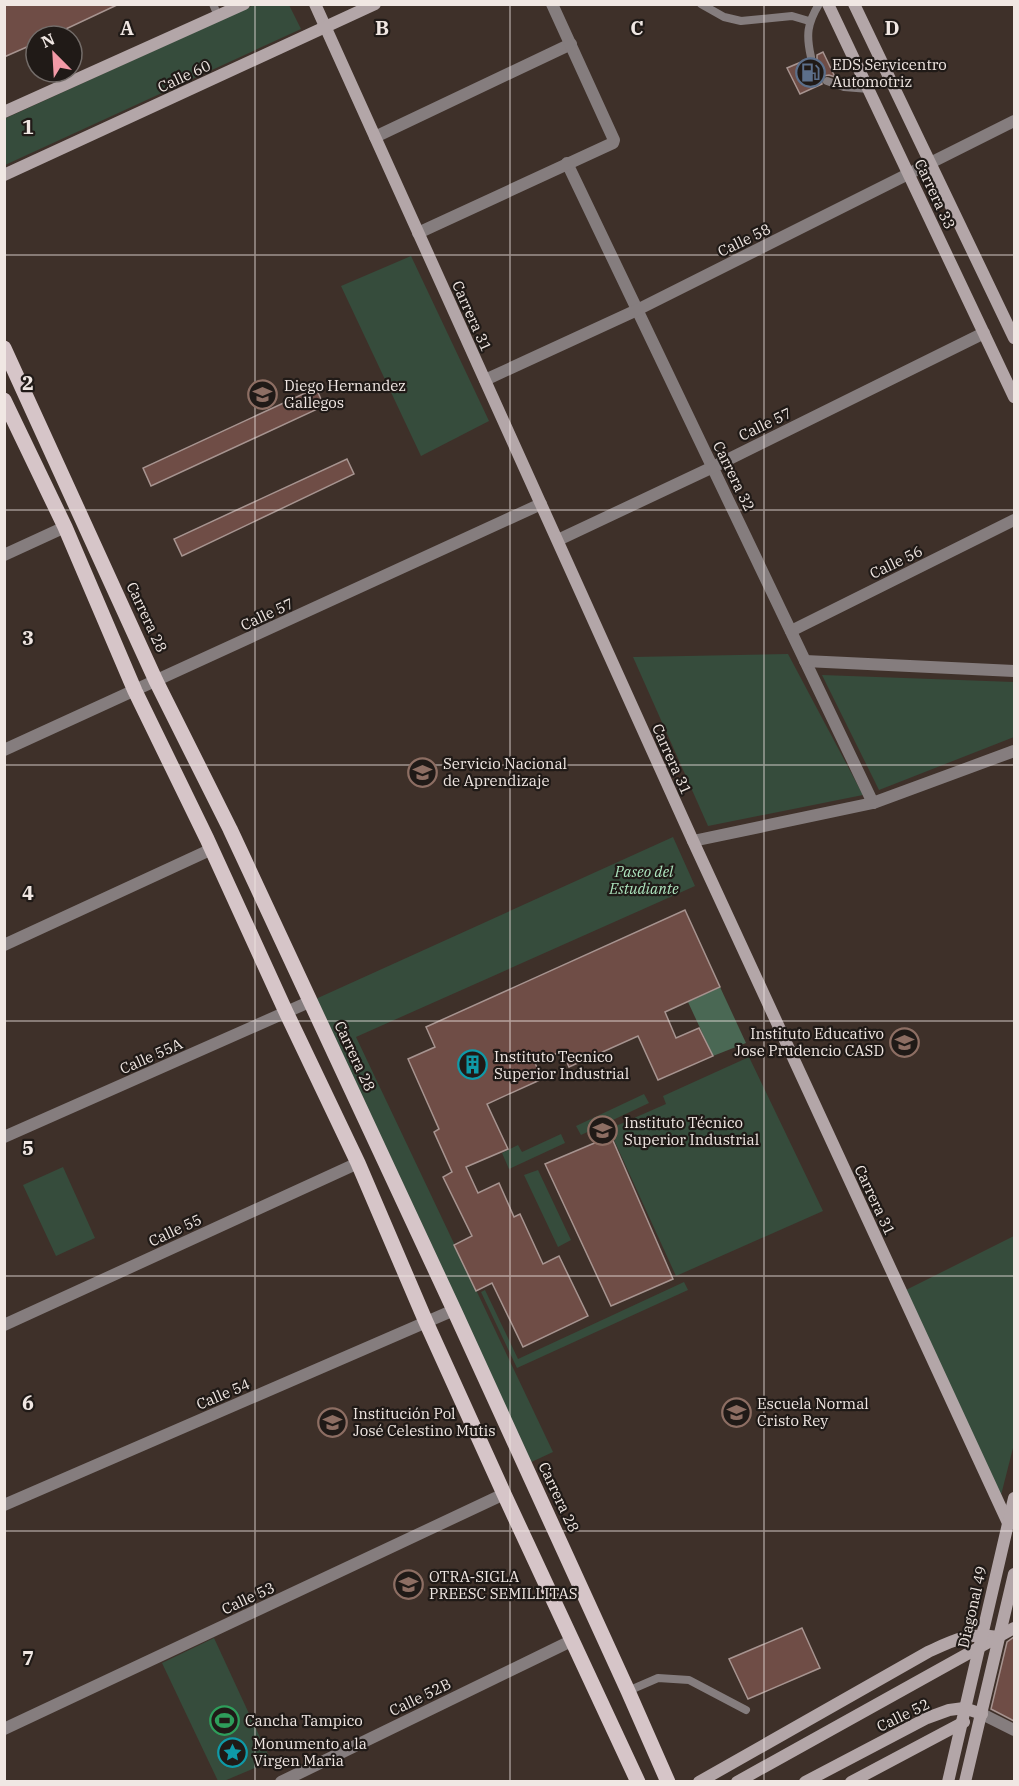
<svg xmlns="http://www.w3.org/2000/svg" width="1019" height="1786" viewBox="0 0 1019 1786" font-family="'IBM Plex Serif',serif">
  <style>
    .green { fill: #364c3c }
    .forest { fill: #4a6854 }
    .building { fill: #6f4d46; stroke: #a79490; stroke-width: 1.5 }
    .lines { fill: none; stroke-linecap: round; stroke-linejoin: round }
    .lane { stroke: #857d7e; stroke-width: 8 }
    .street { stroke: #857d7e; stroke-width: 12 }
    .secondary { stroke: #b3a6a8; stroke-width: 12 }
    .primary { stroke: #d6c5c8; stroke-width: 15 }
    .grid { fill: none; stroke: #f0e7e3; stroke-width: 1.5; stroke-opacity: 0.55 }
    .labels { text-anchor: middle; dominant-baseline: central; stroke-width: 4.5; stroke-linejoin: round; paint-order: stroke }
    .poi-label { font-size: 15px; fill: #f0e7e3; stroke: #201a17; text-anchor: start }
    .street-label { font-size: 15px; fill: #f0e7e3; stroke: #201a17 }
    .park-label { font-size: 15px; font-style: italic; fill: #ade4be; stroke: #201a17 }
    .grid-label { font-size: 20px; text-anchor: middle; font-weight: bold; fill: #f0e7e3; stroke: #201a17; stroke-width: 4.5; stroke-linejoin: round; paint-order: stroke }
  </style>
  <rect width="100%" height="100%" fill="#3e3029"/>
  <g class="green">
    <path d="M254,5H289L301,29L5,165L4,119Z"/>
    <path d="M411,256L489,421L421,456L341,286Z"/>
    <path d="M788,654L863,795L708,826L633,657Z"/>
    <path d="M822,675L1014,682V737L879,790Z"/>
    <path d="M673,837L695,886L356,1037L553,1452L525,1465L309,1002Z"/>
    <path d="M749,1057L823,1211L676,1276L609,1129L666,1104L663,1096Z"/>
    <path d="M644,1094L649,1103L581,1135L576,1126Z"/>
    <path d="M561,1134L565,1143L509,1169L502,1153L518,1145L522,1152Z"/>
    <path d="M63,1167L95,1238L56,1256L23,1185Z"/>
    <path d="M538,1170L571,1240L558,1247L524,1175Z"/>
    <path d="M1014,1236V1444L1000,1499L906,1290Z"/>
    <path d="M684,1282L688,1290L517,1368L481,1292L485,1290L518,1359Z"/>
    <path d="M214,1638L271,1761L224,1781H218L162,1663Z"/>
  </g>
  <path class="forest" d="M720,987L746,1043L713,1056L688,1002Z"/>
  <g class="building">
    <path d="M4,4H119L51,36H36V43L4,57Z"/>
    <path d="M823,52L835,77L829,75L823,76L821,79L822,84L800,94L787,68L806,60L808,63H813L817,60V55Z"/>
    <path d="M316,388L324,406L151,486L143,468Z"/>
    <path d="M347,459L354,474L182,556L174,539Z"/>
    <path d="M685,910L720,987L665,1012L676,1038L699,1028L713,1056L658,1080L638,1036L569,1067L562,1051L535,1063L542,1079L487,1104L508,1149L466,1167L478,1193L499,1183L514,1217L520,1214L543,1264L559,1256L588,1316L523,1347L492,1283L476,1291L454,1245L472,1236L443,1177L452,1172L434,1132L439,1129L408,1059L435,1047L426,1027Z"/>
    <path d="M611,1136L673,1279L611,1306L545,1164Z"/>
    <path d="M802,1628L820,1668L748,1699L729,1659Z"/>
    <path d="M1014,1637V1721L991,1709L1007,1642Z"/>
  </g>
  <g class="lines">
    <g class="lane">
      <path d="M213,4L218,16"/>
      <path d="M701,4L724,17L741,21L792,16L809,21"/>
      <path d="M811,57C806,35 807,24 819,4"/>
      <path d="M827,81L844,87L869,89"/>
      <path d="M628,1691L658,1678L689,1680L746,1710"/>
    </g>
    <g class="street">
      <path d="M375,137L571,44"/>
      <path d="M567,163L873,803"/>
      <path d="M418,233L613,143L614,140L552,4"/>
      <path d="M485,380L637,310L1014,121"/>
      <path d="M558,540L713,467L984,333"/>
      <path d="M4,555L65,527"/>
      <path d="M791,631L1014,520"/>
      <path d="M805,661L1014,671"/>
      <path d="M4,750L541,504"/>
      <path d="M693,841L873,803L1014,751"/>
      <path d="M4,945L212,849"/>
      <path d="M4,1137L309,1002"/>
      <path d="M4,1325L358,1163"/>
      <path d="M4,1505L454,1310"/>
      <path d="M982,1714L1014,1730"/>
      <path d="M4,1729L504,1494"/>
      <path d="M281,1782L573,1640"/>
    </g>
    <g class="secondary">
      <path d="M315,4L693,841L1008,1523"/>
      <path d="M828,4L1014,397"/>
      <path d="M854,4L1014,338"/>
      <path d="M4,112L244,4"/>
      <path d="M4,175L375,4"/>
      <path d="M699,1782L928,1652C954,1640 969,1632 998,1637"/>
      <path d="M737,1782L1014,1628"/>
      <path d="M805,1782L927,1718L949,1710L964,1708L982,1714"/>
      <path d="M851,1782L964,1722"/>
      <path d="M948,1782L1014,1498"/>
      <path d="M965,1782L1014,1574"/>
    </g>
    <g class="primary">
      <path d="M4,348L156,681L230,829L454,1310L628,1691L668,1782"/>
      <path d="M4,400L65,527L135,691L207,839L286,1012L358,1163L426,1322L504,1494L638,1782"/>
    </g>
  </g>
  <path class="grid" d="M255,4V1782M510,4V1782M764,4V1782M4,255H1014M4,510H1014M4,765H1014M4,1021H1014M4,1276H1014M4,1531H1014"/>
  <defs>
    <symbol id="fuel-ring" viewBox="-11 -11 22 22"><circle r="9.5" fill="#201a17" stroke="#5c6f8a" stroke-width="1.5"/><path d="M-5.5-6h7V0h2V4h1.3V-2.5L3-4.5l.8-.8L6-3V5H2.5V1h-1V6h-7ZM-4.2-4.7v3.2H.2V-4.7Z" fill="#5c6f8a"/></symbol>
    <symbol id="university-ring" viewBox="-11 -11 22 22"><circle r="9.5" fill="#201a17" stroke="#8d6e63" stroke-width="1.5"/><path d="M0-5L7-2L0 1L-7-2ZM-4 1L0 2.5L4 1V4Q0 6-4 4Z" fill="#8d6e63"/></symbol>
    <symbol id="school-ring" viewBox="-11 -11 22 22"><circle r="9.5" fill="#201a17" stroke="#8d6e63" stroke-width="1.5"/><path d="M0-5L7-2L0 1L-7-2ZM-4 1L0 2.5L4 1V4Q0 6-4 4Z" fill="#8d6e63"/></symbol>
    <symbol id="building-ring" viewBox="-11 -11 22 22"><circle r="9.5" fill="#201a17" stroke="#0f9aa8" stroke-width="1.5"/><path d="M-4-6H4V6H1V3H-1V6H-4ZM-2.5-4.3h1.7v1.8h-1.7ZM.8-4.3h1.7v1.8H.8ZM-2.5-1h1.7V.8h-1.7ZM.8-1h1.7V.8H.8Z" fill="#0f9aa8"/></symbol>
    <symbol id="stadium-ring" viewBox="-11 -11 22 22"><circle r="9.5" fill="#201a17" stroke="#2e9e5b" stroke-width="1.5"/><path d="M0-5a6.5 5 0 1 0 0 10a6.5 5 0 1 0 0-10ZM-3.5-1.8h7v3.6h-7Z" fill="#2e9e5b"/></symbol>
    <symbol id="sight-ring" viewBox="-11 -11 22 22"><circle r="9.5" fill="#201a17" stroke="#0f9aa8" stroke-width="1.5"/><path d="M0-6L1.8-2.2L6-1.7L2.9 1.2L3.7 5.4L0 3.3L-3.7 5.4L-2.9 1.2L-6-1.7L-1.8-2.2Z" fill="#0f9aa8"/></symbol>
  </defs>
  <g fill-rule="evenodd">
    <use href="#fuel-ring" x="794" y="56" width="33" height="33"/>
    <use href="#university-ring" x="246" y="378" width="33" height="33"/>
    <use href="#university-ring" x="406" y="756" width="33" height="33"/>
    <use href="#school-ring" x="888" y="1026" width="33" height="33"/>
    <use href="#building-ring" x="456" y="1048" width="33" height="33"/>
    <use href="#university-ring" x="586" y="1114" width="33" height="33"/>
    <use href="#school-ring" x="720" y="1396" width="33" height="33"/>
    <use href="#school-ring" x="316" y="1406" width="33" height="33"/>
    <use href="#school-ring" x="392" y="1568" width="33" height="33"/>
    <use href="#stadium-ring" x="208" y="1704" width="33" height="33"/>
    <use href="#sight-ring" x="216" y="1736" width="33" height="33"/>
  </g>
  <g class="labels">
    <g class="poi-label">
      <text x="832" y="64">EDS Servicentro<tspan x="832" dy="17">Automotriz</tspan></text>
      <text x="284" y="385">Diego Hernandez<tspan x="284" dy="17">Gallegos</tspan></text>
      <text x="443" y="763">Servicio Nacional<tspan x="443" dy="17">de Aprendizaje</tspan></text>
      <text x="884" y="1033" text-anchor="end">Instituto Educativo<tspan x="884" dy="17">Jose Prudencio CASD</tspan></text>
      <text x="494" y="1056">Instituto Tecnico<tspan x="494" dy="17">Superior Industrial</tspan></text>
      <text x="624" y="1122">Instituto Técnico<tspan x="624" dy="17">Superior Industrial</tspan></text>
      <text x="757" y="1403">Escuela Normal<tspan x="757" dy="17">Cristo Rey</tspan></text>
      <text x="353" y="1413">Institución Pol<tspan x="353" dy="17">José Celestino Mutis</tspan></text>
      <text x="429" y="1576">OTRA-SIGLA<tspan x="429" dy="17">PREESC SEMILLITAS</tspan></text>
      <text x="245" y="1720">Cancha Tampico</text>
      <text x="253" y="1743">Monumento a la<tspan x="253" dy="17">Virgen Maria</tspan></text>
    </g>
    <g class="street-label">
      <text transform="translate(184 76) rotate(-25)">Calle 60</text>
      <text transform="translate(935 194) rotate(65)">Carrera 33</text>
      <text transform="translate(744 240) rotate(-26)">Calle 58</text>
      <text transform="translate(472 316) rotate(66)">Carrera 31</text>
      <text transform="translate(765 424) rotate(-26)">Calle 57</text>
      <text transform="translate(734 476) rotate(64)">Carrera 32</text>
      <text transform="translate(896 562) rotate(-26)">Calle 56</text>
      <text transform="translate(267 614) rotate(-25)">Calle 57</text>
      <text transform="translate(147 617) rotate(65)">Carrera 28</text>
      <text transform="translate(672 759) rotate(66)">Carrera 31</text>
      <text transform="translate(151 1056) rotate(-24)">Calle 55A</text>
      <text transform="translate(355 1056) rotate(65)">Carrera 28</text>
      <text transform="translate(875 1200) rotate(65)">Carrera 31</text>
      <text transform="translate(175 1230) rotate(-25)">Calle 55</text>
      <text transform="translate(223 1394) rotate(-23)">Calle 54</text>
      <text transform="translate(559 1497) rotate(65)">Carrera 28</text>
      <text transform="translate(248 1598) rotate(-25)">Calle 53</text>
      <text transform="translate(972 1607) rotate(-77)">Diagonal 49</text>
      <text transform="translate(420 1697) rotate(-26)">Calle 52B</text>
      <text transform="translate(903 1715) rotate(-26)">Calle 52</text>
    </g>
    <g class="park-label">
      <text x="644" y="871">Paseo del<tspan x="644" dy="17">Estudiante</tspan></text>
    </g>
  </g>
  <g class="grid-label">
    <text x="127" y="35">A</text>
    <text x="382" y="35">B</text>
    <text x="637" y="35">C</text>
    <text x="892" y="35">D</text>
    <text x="28" y="134">1</text>
    <text x="28" y="390">2</text>
    <text x="28" y="645">3</text>
    <text x="28" y="900">4</text>
    <text x="28" y="1155">5</text>
    <text x="28" y="1410">6</text>
    <text x="28" y="1665">7</text>
  </g>
  <rect width="1019" height="1786" fill="none" stroke="#f0e7e3" stroke-width="12"/>
  <g transform="translate(54 54) rotate(336)"><circle r="28" fill="#201a17" stroke="#736c69" stroke-width="1.5"/>
  <path d="M0-4.5L10 22L0 15L-10 22Z" fill="#f39aa7"/>
  <text y="-9" font-size="16" font-weight="bold" text-anchor="middle" fill="#f0e7e3">N</text>
  </g>
</svg>
